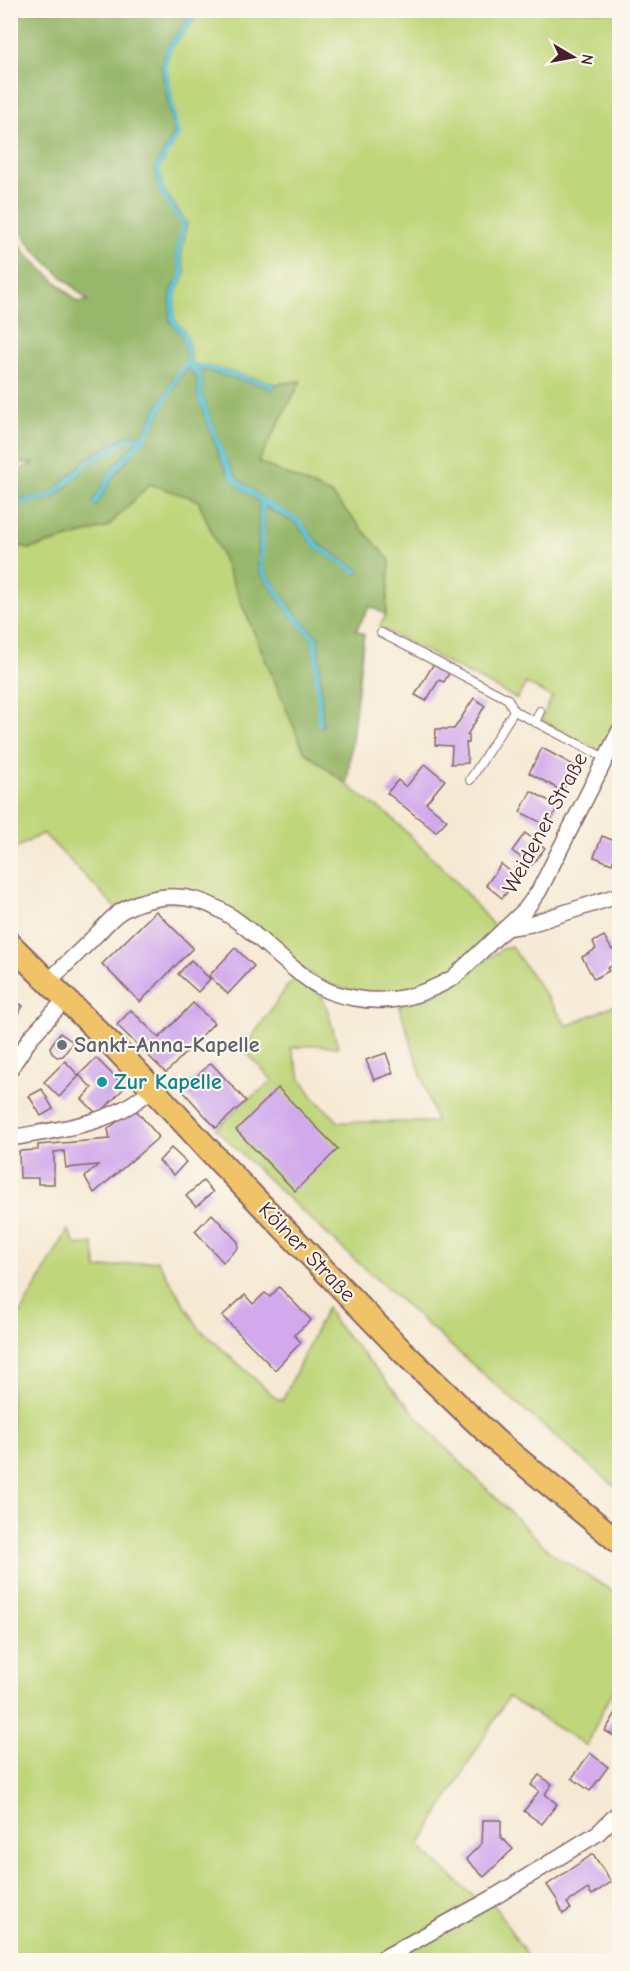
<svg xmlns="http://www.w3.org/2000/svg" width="630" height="1971" viewBox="0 0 630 1971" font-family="'Comic Neue',sans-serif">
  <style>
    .green { fill: #bfd67a; stroke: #847a52; stroke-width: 1.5 }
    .forest { fill: #97b76a; stroke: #706b4a; stroke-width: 1.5 }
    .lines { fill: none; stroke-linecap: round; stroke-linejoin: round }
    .stream { stroke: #5dc6d9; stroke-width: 5 }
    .building { fill: #d1a9ec }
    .lane-casing { stroke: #866666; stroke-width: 10 }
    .street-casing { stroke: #866666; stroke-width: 18 }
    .primary-casing { stroke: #866666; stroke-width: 26 }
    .lane { stroke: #fff; stroke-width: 8 }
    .street { stroke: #fff; stroke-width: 15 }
    .primary { stroke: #f0c369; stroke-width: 22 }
    .worship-dot { fill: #6b7280; stroke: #fbf7ec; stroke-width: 2 }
    .culture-dot { fill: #0f9aa8; stroke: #fbf7ec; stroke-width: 2 }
    .labels { text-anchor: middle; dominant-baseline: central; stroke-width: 4.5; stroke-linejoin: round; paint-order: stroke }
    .street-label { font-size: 22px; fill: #4a1f2b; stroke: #fbf7ec }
    .worship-label { font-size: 22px; font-weight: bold; fill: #5b616d; stroke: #fbf7ec; text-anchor: start }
    .culture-label { font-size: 22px; font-weight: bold; fill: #0d838f; stroke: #fbf7ec; text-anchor: start }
  </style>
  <rect width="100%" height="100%" fill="#fbf7ec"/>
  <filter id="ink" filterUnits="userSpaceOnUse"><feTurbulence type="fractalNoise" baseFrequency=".0167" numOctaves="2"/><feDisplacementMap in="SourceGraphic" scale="12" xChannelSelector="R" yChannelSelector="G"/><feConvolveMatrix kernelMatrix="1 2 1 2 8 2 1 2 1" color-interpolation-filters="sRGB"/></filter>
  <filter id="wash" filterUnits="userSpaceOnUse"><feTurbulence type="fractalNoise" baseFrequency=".008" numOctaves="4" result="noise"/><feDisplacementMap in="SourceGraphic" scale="24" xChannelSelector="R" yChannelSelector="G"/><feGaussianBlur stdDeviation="1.35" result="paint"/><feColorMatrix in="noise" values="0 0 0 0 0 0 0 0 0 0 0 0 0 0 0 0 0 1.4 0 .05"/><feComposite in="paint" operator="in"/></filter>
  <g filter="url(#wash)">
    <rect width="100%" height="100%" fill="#f6e9d4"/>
    <g class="green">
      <path d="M181,11H619L620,715L602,752L541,720L552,697L526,683L517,699L379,627L386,615L331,494L258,462L301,381L276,384L209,366L192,364L187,335L174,318L176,293L186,272L181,256L187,223L163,189L160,168L179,135L166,66L171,48L195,20Z"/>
      <path d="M150,484L198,500L304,751L364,798L389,815L453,878L497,930L449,973L405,993L365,995L328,984L311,974L211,898L116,908L43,833L11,851L10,542L29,549L107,527Z"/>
      <path d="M511,946L567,1026L619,1003V1490C481,1374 345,1255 216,1129L246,1101L273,1081L248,1054L247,1044L289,984L296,979L320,994L326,1005L338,1047L314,1045L291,1048L301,1079L313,1097L339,1122H436L399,1005C425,1002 451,987 471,972C484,962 496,950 511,946Z"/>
      <path d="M68,1230L76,1245L93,1243L97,1269L157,1260L199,1328L276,1398L282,1401L327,1307L333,1320L439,1441L552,1554L619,1595V1681L602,1711L587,1746L508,1697L419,1846L479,1901L372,1960H11V1330Z"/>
      <path d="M492,1902L530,1960H389Z"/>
    </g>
    <g class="forest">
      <path d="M10,11H174L188,21L167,46L161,66L174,134L155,167L159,190L182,224L176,256L181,272L171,292L169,320L183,337L187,363L176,374L142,435H128L88,458L51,494L11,501V473L34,463H11V231L27,255L78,302L88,301L34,250L11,217Z"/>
      <path d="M189,368L197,379L198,397L221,461L232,480L259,502L258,570L291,616L313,639L319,727L323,726L318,637L295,613L263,568L264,506L296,523L317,549L358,575L360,571L320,545L299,519L267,502L236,477L226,459L202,395V377L196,370L208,371L274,389L276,384L301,381L258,462L331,494L390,560L386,615L370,606L356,630L364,634L347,784L304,751L198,500L150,484L107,527L29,549L11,542V506L54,498L91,463L129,440H138L113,468L92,503L96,506L117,471L145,440L180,377Z"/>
    </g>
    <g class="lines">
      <g class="stream">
        <path d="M177,10L192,20L169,47L164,66L177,135L158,167L161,190L184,224L178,256L183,272L174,293L172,319L185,336L189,363L200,378V396L224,460L234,479L262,501L261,569L293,615L315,638L320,724"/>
        <path d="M190,367L208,368L273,386"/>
        <path d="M262,501L298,521L318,547L357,572"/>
        <path d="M95,503L115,469L144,438"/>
        <path d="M10,504L52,496L90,461L129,438H144L178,375L189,363"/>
      </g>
    </g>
    <g id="blocks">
      <g class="building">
        <path d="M433,665L449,673L444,682L439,680L426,701L415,695Z"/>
        <path d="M474,698L485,706L467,735H469V743H466L468,763L451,764L452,746L435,745L436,729H454Z"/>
        <path d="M542,748L577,767L562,791L529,773Z"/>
        <path d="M425,764L445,780L426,803L447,820L436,832L387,793L398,780L406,787Z"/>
        <path d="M531,791L558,806L548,826L520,812Z"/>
        <path d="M525,833L545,848L532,865L512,851Z"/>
        <path d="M602,836L620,843L612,864L594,857Z"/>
        <path d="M501,864L519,878L502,898L486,885Z"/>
        <path d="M156,911L193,948L140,1002L102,964Z"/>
        <path d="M604,936L612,950L618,947L620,962L607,968L609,971L594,979L582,957L596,949L593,942Z"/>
        <path d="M235,948L254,966L228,994L209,976Z"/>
        <path d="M191,960L210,979L198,992L178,974Z"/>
        <path d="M10,998L23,1006L10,1025Z"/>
        <path d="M193,1003L214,1023L166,1073L117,1025L131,1010L159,1038Z"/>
        <path d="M60,1033L73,1042L63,1056L57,1057L52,1053L50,1047Z"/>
        <path d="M386,1053L393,1073L374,1080L366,1060Z"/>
        <path d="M96,1058L125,1087L103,1110L96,1113L82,1099L92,1088L79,1075Z"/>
        <path d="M65,1061L79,1076L59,1097L44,1082Z"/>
        <path d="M211,1063L246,1101L216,1128L182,1090Z"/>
        <path d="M278,1088L338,1149L295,1191L236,1130Z"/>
        <path d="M42,1089L53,1109L41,1116L29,1096Z"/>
        <path d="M134,1108L159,1137L94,1193L85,1177L98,1165L66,1168L64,1151L54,1152V1184H38V1178H20L19,1151L38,1150V1145L110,1139L108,1129Z"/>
        <path d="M171,1148L186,1162L174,1175L159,1161Z"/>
        <path d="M203,1181L213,1192L196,1207L186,1196Z"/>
        <path d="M212,1214L238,1242V1248L223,1262L195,1231Z"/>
        <path d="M279,1287L311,1320L294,1335L301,1342L275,1370L222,1316L245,1295L253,1304L265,1293L270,1297Z"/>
        <path d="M620,1706V1739L605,1731Z"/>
        <path d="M590,1753L608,1767L590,1791L572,1778Z"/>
        <path d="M539,1775L552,1784L545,1794L557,1804L542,1824L524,1811L539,1791L531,1785Z"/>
        <path d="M483,1820H501V1837L513,1849L484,1877L466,1859L482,1843Z"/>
        <path d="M593,1854L611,1882L592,1895L588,1889L567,1903L571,1909L563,1914L557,1900L547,1885Z"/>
      </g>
    </g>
  </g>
  <g filter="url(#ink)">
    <use href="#blocks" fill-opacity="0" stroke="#866666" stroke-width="1.5"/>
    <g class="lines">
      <defs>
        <g id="lane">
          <path d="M381,633L508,699L514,711"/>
          <path d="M535,722L540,711"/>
          <path d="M470,780L514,711L605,758"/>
        </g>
        <g id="street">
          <path d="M506,928L530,924L620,895"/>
          <path d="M48,982C64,966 81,950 97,934C104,927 111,918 120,912C131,905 145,900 158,898C229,886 268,960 324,989C333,994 344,996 354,998C391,1005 421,996 453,978L525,910L539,891L620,730"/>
          <path d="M10,1069L31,1037L65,1000"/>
          <path d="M10,1138C59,1129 115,1125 152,1088"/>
          <path d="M380,1960L491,1899L598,1833L620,1811"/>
        </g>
        <path id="primary" d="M10,944L117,1050L220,1162L403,1352L495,1440L620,1543"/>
      </defs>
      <use href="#lane" class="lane-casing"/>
      <use href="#street" class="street-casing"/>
      <use href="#primary" class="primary-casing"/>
      <use href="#lane" class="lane"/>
      <use href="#street" class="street"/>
      <use href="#primary" class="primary"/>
    </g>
  </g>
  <circle class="worship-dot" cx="62" cy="1045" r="6"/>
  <circle class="culture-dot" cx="102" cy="1082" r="6"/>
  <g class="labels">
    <g class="street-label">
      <text transform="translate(545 823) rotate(-62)">Weidener Straße</text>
      <text transform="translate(307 1252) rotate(46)">Kölner Straße</text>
    </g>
    <g class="worship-label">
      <text x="74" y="1045">Sankt-Anna-Kapelle</text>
    </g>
    <g class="culture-label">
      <text x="114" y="1082">Zur Kapelle</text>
    </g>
  </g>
  <rect width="630" height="1971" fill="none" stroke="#fbf7ec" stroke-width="36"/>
  <g transform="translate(573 57) rotate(100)" stroke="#fbf7ec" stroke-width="4.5" paint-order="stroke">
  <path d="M0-4.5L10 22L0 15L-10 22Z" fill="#4a1f2b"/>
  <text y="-9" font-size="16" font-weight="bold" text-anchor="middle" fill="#4a1f2b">N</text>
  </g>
</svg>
